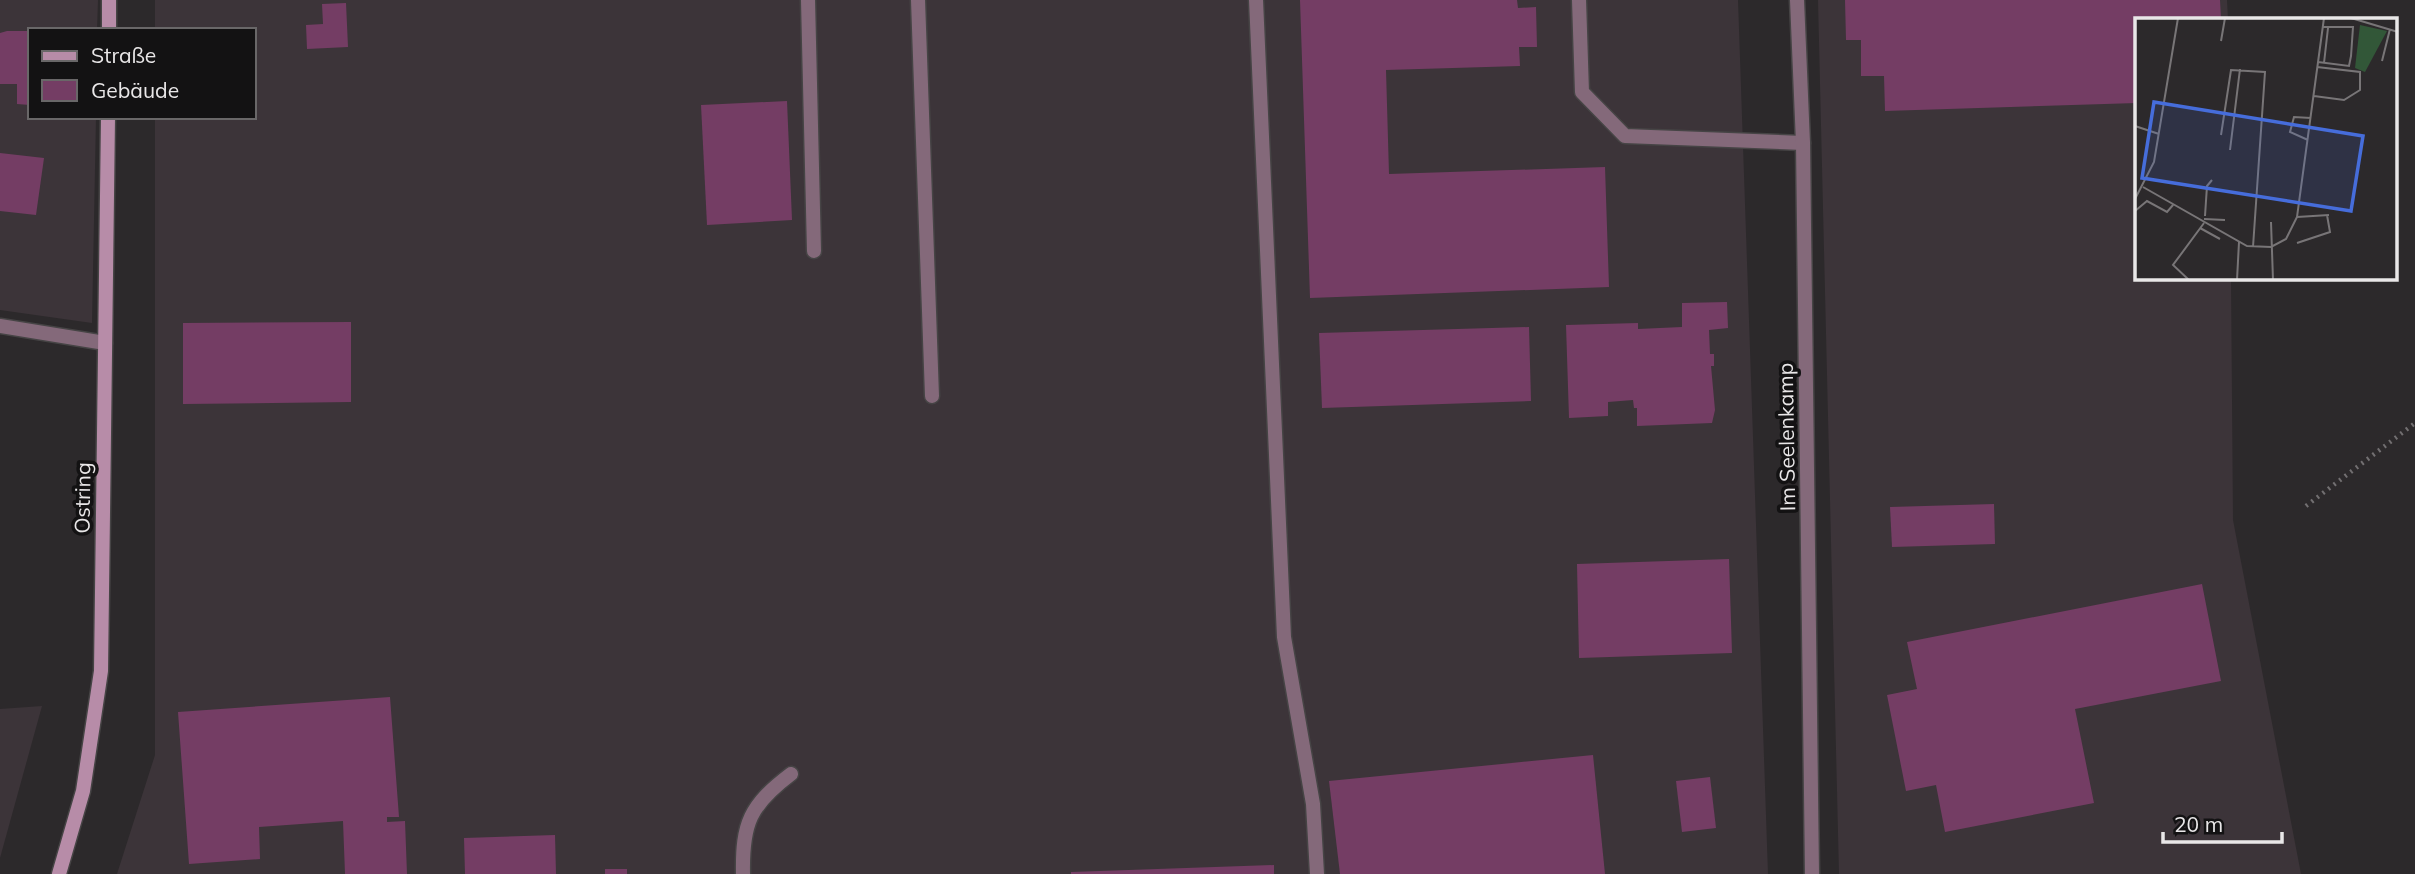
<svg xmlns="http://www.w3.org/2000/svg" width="2415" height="874" viewBox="0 0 2415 874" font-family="Mulish,sans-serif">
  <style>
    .built { fill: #3c3439 }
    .building { fill: #743d64 }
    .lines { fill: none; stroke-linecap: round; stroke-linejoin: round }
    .lane-casing { stroke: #464445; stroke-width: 17 }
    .street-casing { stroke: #464445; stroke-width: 17 }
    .secondary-casing { stroke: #464445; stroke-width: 17 }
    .path { stroke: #726f71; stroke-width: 4.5; stroke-dasharray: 2 5; stroke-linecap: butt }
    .lane { stroke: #84697a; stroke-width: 14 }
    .street { stroke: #84697a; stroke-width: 14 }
    .secondary { stroke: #b78ca8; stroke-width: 14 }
    .labels { text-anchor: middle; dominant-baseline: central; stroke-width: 7; stroke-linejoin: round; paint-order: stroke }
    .street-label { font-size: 21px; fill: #e9e7e8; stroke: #131213 }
    .inset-road { fill: none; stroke: #787577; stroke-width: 2 }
    .view { fill: #466ddb; fill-opacity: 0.15; stroke: #466ddb; stroke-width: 3.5 }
    .inset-edge { fill: none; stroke: #e9e7e8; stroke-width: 3.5 }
  </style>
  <rect width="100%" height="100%" fill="#2c292b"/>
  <g class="built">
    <path d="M0,0H98L97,30H30V117H96L92,323L0,310Z"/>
    <path d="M155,0H1738L1768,874H117L155,755V117H254V30H155Z"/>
    <path d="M1818,0H2227L2228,19H2137V278H2231L2233,520L2301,874H1839Z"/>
    <path d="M42,706L0,858V709Z"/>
  </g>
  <g class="building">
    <path d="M1300,0H1517L1518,8L1536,7L1537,47H1519L1520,66L1386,70L1389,174L1605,167L1609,287L1310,298Z"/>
    <path d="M1845,0H2220L2221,19H2137V103L1885,111L1884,76H1861V40H1846Z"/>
    <path d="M346,3L348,47L307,49L306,25L323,24L322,4Z"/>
    <path d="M7,31H30V105L17,104V84H0V33Z"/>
    <path d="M787,101L792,220L707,225L701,105Z"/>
    <path d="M0,153L44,158L36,215L0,211Z"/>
    <path d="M1727,302L1728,328L1709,330L1710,354H1714V366H1711L1715,410L1712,423L1637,426V408H1634L1633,400L1608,402V416L1569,418L1566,325L1638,323V329L1682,327V303Z"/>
    <path d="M351,322V402L183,404V323Z"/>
    <path d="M1529,327L1531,401L1322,408L1319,333Z"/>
    <path d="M1994,504L1995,544L1892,547L1890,507Z"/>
    <path d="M1729,559L1732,653L1579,658L1577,564Z"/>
    <path d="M2202,584L2221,681L2075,709L2094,803L1945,832L1936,785L1906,791L1887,695L1917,689L1907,642Z"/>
    <path d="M390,697L399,817H387V822L405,821L407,874H345L343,821L259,827L260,859L189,864L178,712Z"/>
    <path d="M1593,755L1605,874H1340L1329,781Z"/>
    <path d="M1710,777L1716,828L1682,832L1676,781Z"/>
    <path d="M555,835L556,874H465L464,838Z"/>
    <path d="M1274,865V874H1071V872Z"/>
    <rect x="605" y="869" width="22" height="5"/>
  </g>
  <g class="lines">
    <defs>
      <g id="lane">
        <path d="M808,0L814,251"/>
        <path d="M918,0L932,396"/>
        <path d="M1256,0L1284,637L1313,804L1317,874"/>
        <path d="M1579,0L1582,92L1625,136L1803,143"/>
        <path d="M743,874C742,823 750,805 791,774"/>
      </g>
      <g id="street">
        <path d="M1797,0L1803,143L1812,874"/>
        <path d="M0,326L105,343"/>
      </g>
      <g id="secondary">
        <path d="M109,30V0"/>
        <path d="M59,874L83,791L101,671L108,117"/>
      </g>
    </defs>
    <use href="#lane" class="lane-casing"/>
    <use href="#street" class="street-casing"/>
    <use href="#secondary" class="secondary-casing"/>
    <path class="path" d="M2306,506L2415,423"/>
    <use href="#lane" class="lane"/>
    <use href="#street" class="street"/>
    <use href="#secondary" class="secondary"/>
  </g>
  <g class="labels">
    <g class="street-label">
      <text transform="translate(1786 437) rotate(-91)">Im Seelenkamp</text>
      <text transform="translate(82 498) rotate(-89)">Ostring</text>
    </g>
  </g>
  <g transform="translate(2135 18)">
    <rect width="262" height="262" fill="#2c292b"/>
    <path d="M225,7L252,13L230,54L220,50Z" fill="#325738"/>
    <path class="inset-road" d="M216,0L263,14M86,23L90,0M247,43L255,11M183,44L214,48L216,38L218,9H187M189,45L193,10M179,78L209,82L225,72V54L182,49M0,108L24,116M86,117L96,52L130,54L118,229M173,122L155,114L159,99L176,100M95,132L105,51M8,169L112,228L136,229L151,221L162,199L189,0M0,181L19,144L43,0M0,193L12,183L32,194L38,187M70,198L72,168L77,162M162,199L194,197M69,201L90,202M136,204L138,262M65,210L85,221M162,225L195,214L192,197M54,262L38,247L69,205M102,262L104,224"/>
    <path class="view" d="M19,84L228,118L216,193L7,160Z"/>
    <rect width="262" height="262" class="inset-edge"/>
  </g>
  <rect x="28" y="28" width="228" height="91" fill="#131213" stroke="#696768" stroke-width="2"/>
  <rect x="42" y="51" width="35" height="10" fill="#b78ca8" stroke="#696768" stroke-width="2"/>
  <text x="91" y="63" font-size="21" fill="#e9e7e8">Straße</text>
  <rect x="42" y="80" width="35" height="21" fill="#743d64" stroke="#696768" stroke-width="2"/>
  <text x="91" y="98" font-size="21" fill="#e9e7e8">Gebäude</text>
  <path d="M2163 832v10h119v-10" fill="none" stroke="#e9e7e8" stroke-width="3.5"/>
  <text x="2174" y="832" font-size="21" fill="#e9e7e8" stroke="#131213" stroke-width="5" paint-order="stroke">20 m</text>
</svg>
